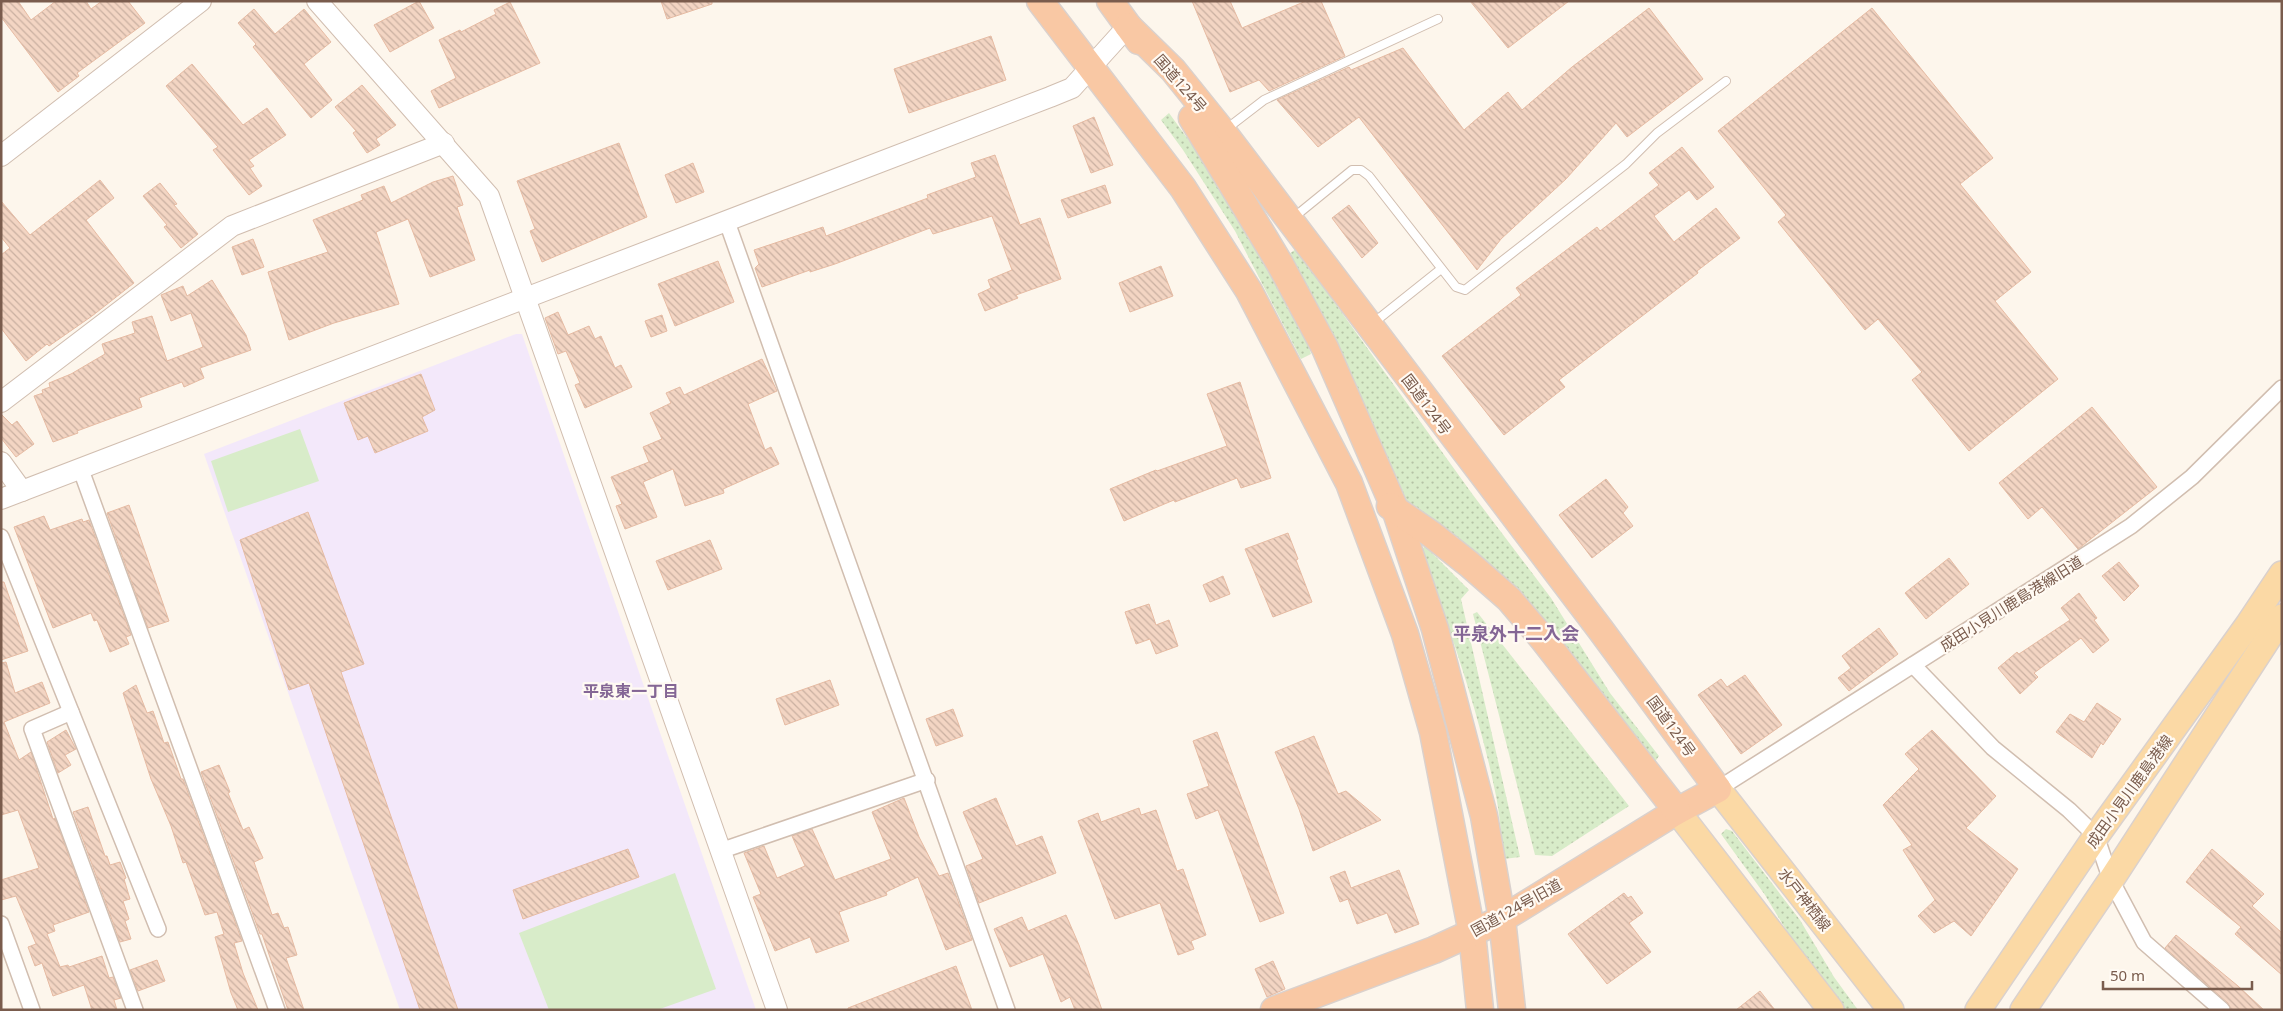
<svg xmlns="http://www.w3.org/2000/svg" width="2283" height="1011" viewBox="0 0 2283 1011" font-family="'Noto Sans','Noto Sans JP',sans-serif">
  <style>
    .education { fill: #f3e8fa }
    .grass { fill: url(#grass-dots) }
    .garden { fill: #d8ecc9 }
    .building { fill: url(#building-back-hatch); stroke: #e6bba3 }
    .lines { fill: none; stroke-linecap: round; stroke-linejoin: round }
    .service-casing { stroke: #d1beb0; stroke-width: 10 }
    .minor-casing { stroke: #d1beb0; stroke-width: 18 }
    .tertiary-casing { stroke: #d1beb0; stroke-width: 22 }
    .primary-casing { stroke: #dad1cd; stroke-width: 28 }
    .trunk-casing { stroke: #dad1cd; stroke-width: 29 }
    .service { stroke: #fff; stroke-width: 8 }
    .minor { stroke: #fff; stroke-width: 15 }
    .tertiary { stroke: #fff; stroke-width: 20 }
    .primary { stroke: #fbd9a5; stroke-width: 25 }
    .trunk { stroke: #f9c8a4; stroke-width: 26 }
    .labels { text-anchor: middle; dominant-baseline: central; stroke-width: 4.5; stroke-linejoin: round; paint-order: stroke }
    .street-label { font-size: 15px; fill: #7a5c4d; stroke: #fffaf3 }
    .neighbourhood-label { font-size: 16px; font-weight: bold; fill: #846695; stroke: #fffaf3 }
    .quarter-label { font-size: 18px; font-weight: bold; fill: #846695; stroke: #fffaf3 }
  </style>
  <defs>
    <pattern id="grass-dots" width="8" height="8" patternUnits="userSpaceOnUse" patternTransform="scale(1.25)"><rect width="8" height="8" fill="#d8ecc9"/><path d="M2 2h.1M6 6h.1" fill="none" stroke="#b4c2a5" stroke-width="1.8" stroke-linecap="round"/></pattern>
    <pattern id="building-back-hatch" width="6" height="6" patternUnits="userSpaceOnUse" patternTransform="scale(1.25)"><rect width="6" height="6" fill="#f3d5c3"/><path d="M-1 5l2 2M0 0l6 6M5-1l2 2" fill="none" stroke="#cab0a1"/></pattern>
  </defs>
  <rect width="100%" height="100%" fill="#fdf6ec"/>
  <path class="education" d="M516,334H522L756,1010H400L204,454Z"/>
  <g class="grass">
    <path d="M1169,113L1206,164L1301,322L1311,354L1301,359L1235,231L1183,150L1161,120Z"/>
    <path d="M1296,249L1473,495L1551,598L1610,693L1659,756L1654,763L1455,539L1407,501L1354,382L1289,254Z"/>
    <path d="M1425,546L1469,590L1461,599L1520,857L1504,859C1501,837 1500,813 1495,791C1478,708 1449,629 1422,549Z"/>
    <path d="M1477,612L1629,806L1552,856L1535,855L1473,614Z"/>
    <path d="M1726,829L1732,831L1800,920L1834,977L1858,1010H1844L1806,963L1765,895L1721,834Z"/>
  </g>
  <g class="garden">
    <path d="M300,429L319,481L228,512L211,461Z"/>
    <path d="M675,873L716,989L657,1010H549L519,933Z"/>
  </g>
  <g class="building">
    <path d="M1,1H18L31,20L56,1H86L91,9L102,1H128L145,23L77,73L79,76L58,92L1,17Z"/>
    <path d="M419,1L434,28L390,52L374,25Z"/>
    <path d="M661,1H712V4L667,19Z"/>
    <path d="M1192,1H1230L1242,28L1306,1H1321L1345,56L1269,91L1259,80L1230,92Z"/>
    <path d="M1470,1H1569L1508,48Z"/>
    <path d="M510,2L540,63L439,108L431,91L456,78L439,40L460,30L461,32L496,14L494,10Z"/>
    <path d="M1649,8L1703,79L1627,137L1616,123L1566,179L1501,239L1477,270L1359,117L1318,147L1277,100L1349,67L1351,70L1403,48L1464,130L1508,92L1522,110L1572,67Z"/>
    <path d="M1872,8L1993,158L1960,184L2031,272L1995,301L2058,379L1969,451L1912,380L1922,372L1878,319L1865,330L1778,222L1786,215L1718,131Z"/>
    <path d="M254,9L275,34L304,9L331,42L304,64L332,100L311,118L253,47L256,44L238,23Z"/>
    <path d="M991,36L1006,80L909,113L894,69Z"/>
    <path d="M192,64L243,125L267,108L286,135L249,160L254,166L250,168L262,186L249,195L213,150L218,147L166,86Z"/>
    <path d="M362,85L396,125L376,139L380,145L367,153L353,133L356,131L335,107Z"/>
    <path d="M1094,117L1113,165L1091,173L1073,126Z"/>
    <path d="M619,143L647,217L542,262L530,231L535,229L517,181Z"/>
    <path d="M1682,147L1714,187L1697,200L1689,190L1654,216L1674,242L1716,208L1740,238L1697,271L1698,273L1559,380L1565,387L1504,435L1442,356L1521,295L1516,288L1597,227L1600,231L1659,185L1649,173Z"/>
    <path d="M995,155L1020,225L1040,218L1061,279L1016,295L1018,298L985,311L978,294L991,288L988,280L1012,270L992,216L933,234L930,228L835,264L810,272V270L762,287L755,268L759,264L754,250L823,227L826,236L928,198L927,195L976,177L971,163Z"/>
    <path d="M693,163L704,192L676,203L665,175Z"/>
    <path d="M453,176L463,205L457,207L475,260L430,277L408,219L376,232L399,304L334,323L289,340L268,272L328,252L313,220L363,200L361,195L384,186L391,203L433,182Z"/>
    <path d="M100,180L114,198L86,220L134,283L92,316L49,346L47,344L26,361L1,328V255L10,248L1,237V201L30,235Z"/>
    <path d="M160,183L177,204L174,205L198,234L181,248L164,227L167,225L143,196Z"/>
    <path d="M1105,185L1111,203L1068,218L1061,200Z"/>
    <path d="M1349,205L1378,243L1362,258L1332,218Z"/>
    <path d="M253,239L264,267L242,275L232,247Z"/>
    <path d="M718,261L734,302L675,326L658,284Z"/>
    <path d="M1161,266L1173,296L1130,312L1119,283Z"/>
    <path d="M212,280L246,335L251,350L200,368L204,378L184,387L182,382L139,398L142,407L77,431L78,433L53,442L34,396L43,393L42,390L50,387L49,383L71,374L105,354L102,344L135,333L132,322L152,316L167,361L203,347L191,313L171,321L161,295L183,286L187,296Z"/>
    <path d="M558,312L568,335L589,326L595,339L601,336L615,368L621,365L632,387L585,408L575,385L580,383L566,351L558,354L545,318Z"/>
    <path d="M662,315L667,331L651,337L645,321Z"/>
    <path d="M762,359L777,391L748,404L765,450L771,447L779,464L723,489L724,493L685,506L673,469L643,482L657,517L625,529L616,506L622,504L611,477L649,462L643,447L662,439L650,413L671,403L666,393L680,387L684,395Z"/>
    <path d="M421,374L435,410L422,417L428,431L375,453L368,436L358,440L344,403Z"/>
    <path d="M1240,382L1271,478L1241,488L1237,478L1175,502L1174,500L1124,521L1110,489L1156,470L1157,471L1227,446L1207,394Z"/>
    <path d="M2092,407L2157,487L2078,549L2042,507L2028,519L1999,483Z"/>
    <path d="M1,414L12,425L17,421L34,444L16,457L1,438Z"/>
    <path d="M1606,479L1628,507L1623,513L1633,526L1592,558L1559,515Z"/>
    <path d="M129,505L169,621L148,628L107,513Z"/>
    <path d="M308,512L364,664L341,672L458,1010H420L309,683L289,690L240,540Z"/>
    <path d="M44,516L50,530L82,519L83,522L89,520L131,635L126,637L129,644L110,652L97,620L94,621L91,613L53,628L14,527Z"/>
    <path d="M1288,533L1298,559L1296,560L1312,602L1273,617L1245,549Z"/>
    <path d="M710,540L722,569L668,590L656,561Z"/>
    <path d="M1949,558L1969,584L1926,619L1905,593Z"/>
    <path d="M2119,562L2139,586L2124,601L2102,576Z"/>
    <path d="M1223,576L1230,594L1210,602L1203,585Z"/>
    <path d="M1,582H4L28,651L1,660Z"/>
    <path d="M2079,593L2097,618L2094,620L2109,640L2093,653L2081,638L2034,673L2038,677L2020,694L1998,668L2017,652L2019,654L2070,620L2061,608Z"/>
    <path d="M1149,604L1156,625L1169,620L1178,646L1156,654L1150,639L1136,644L1125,612Z"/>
    <path d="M1879,628L1898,654L1849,691L1838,678L1851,668L1842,656Z"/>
    <path d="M6,662L15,693L42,682L50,703L4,722L19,760L31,752L53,819L55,818L89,912L53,925L55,931L47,934L60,967L68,965L69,967L102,956L109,978L113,977L121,998L114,1000L117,1010H92L84,985L53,996L42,963L35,966L28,947L36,944L16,896L1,900V880L39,868L18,810L1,815V663Z"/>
    <path d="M1745,675L1782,725L1741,754L1698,695L1721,679L1727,687Z"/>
    <path d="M830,680L839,705L785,725L776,699Z"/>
    <path d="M136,685L147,713L153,711L164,743L168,742L181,779H183L242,941L234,943L243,973L258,1010H238L231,993L215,937L224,934L217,912L205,915L186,862L183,863L171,826L151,779L123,693Z"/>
    <path d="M2097,703L2121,719L2103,745L2101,743L2092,758L2056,732L2070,714L2084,722Z"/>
    <path d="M953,709L963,736L936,746L926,719Z"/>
    <path d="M66,730L76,749L65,755L71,765L58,773L47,742Z"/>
    <path d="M1932,730L1996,796L1966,828L2018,869L1971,936L1954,921L1934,933L1918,916L1935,900L1903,850L1912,845L1883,805L1919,769L1905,754Z"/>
    <path d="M1217,732L1284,913L1260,922L1218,810L1196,819L1187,794L1209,786L1193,741Z"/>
    <path d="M1314,736L1338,794L1346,791L1381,820L1313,851L1299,809L1275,752Z"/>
    <path d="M219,765L230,792L228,793L243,830L249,827L263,858L254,862L272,915L278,913L284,928L288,927L297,955L286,958L304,1010H288L262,934H260L201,772Z"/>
    <path d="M904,798L919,837L939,876L948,873L972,940L946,950L918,877L886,892L887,895L839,912L849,941L816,953L810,937L775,951L753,897L761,894L744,853L764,846L777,878L805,866L792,836L812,829L835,880L891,859L872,812Z"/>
    <path d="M996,798L1016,846L1042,836L1056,873L979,903L966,866L983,859L963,812Z"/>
    <path d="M88,807L105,856H107L110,865L120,862L126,878L124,879L130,899L123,901L129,919L125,921L131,939L120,942L73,812Z"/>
    <path d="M1139,808L1141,815L1156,810L1177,871L1183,869L1206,935L1191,941L1194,949L1178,955L1160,903L1115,919L1078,821L1098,813L1101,822Z"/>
    <path d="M628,849L639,877L523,919L513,890Z"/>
    <path d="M2212,849L2264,894L2252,906L2282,933V975L2235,934L2241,927L2186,882Z"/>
    <path d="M1399,870L1419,924L1395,933L1387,913L1357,924L1348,899L1340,902L1330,877L1345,871L1351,888Z"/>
    <path d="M1624,893L1628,898L1631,896L1643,913L1629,923L1651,952L1607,984L1568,934Z"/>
    <path d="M1066,915L1079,945L1102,1010H1075L1070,997L1061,1002L1043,954L1010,967L994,929L1022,917L1028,931Z"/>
    <path d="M2176,935L2238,986L2264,1010H2231L2228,1003L2165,948Z"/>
    <path d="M157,960L165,981L138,991L130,970Z"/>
    <path d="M1273,961L1285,989L1267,997L1255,969Z"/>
    <path d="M956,966L972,1010H848V1008Z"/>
    <path d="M1760,991L1775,1010H1736Z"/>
  </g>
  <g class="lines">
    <defs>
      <g id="service">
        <path d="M1225,130L1264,100L1438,19"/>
        <path d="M1293,218L1352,170H1361L1369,176L1456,287L1465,290L1626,164L1657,133L1726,81"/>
        <path d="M1372,324L1441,269"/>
      </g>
      <g id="minor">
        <path d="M727,222L1007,1010"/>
        <path d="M81,470L277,1010"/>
        <path d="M1,537L158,929"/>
        <path d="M1913,665L1993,748L2069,810L2096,836L2111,880L2144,942L2222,1010"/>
        <path d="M71,712L32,729L135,1010"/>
        <path d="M1718,789L2131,526L2192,477L2282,388"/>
        <path d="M723,850L927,780"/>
        <path d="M1,924L32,1010"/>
      </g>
      <g id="tertiary">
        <path d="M317,1L489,196L777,1010"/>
        <path d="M1,156L201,1"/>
        <path d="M1,402L232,226L444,143"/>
        <path d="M1,462L22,491"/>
        <path d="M1,499L1050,97L1072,88L1128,26"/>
      </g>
      <g id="primary">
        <path d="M1718,789L1891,1010"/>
        <path d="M1677,811L1831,1010"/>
        <path d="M1978,1010L2096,836L2248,625L2282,574"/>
        <path d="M2023,1010L2111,880L2282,617"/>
      </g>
      <g id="trunk">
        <path d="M1040,1L1183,188L1249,291L1349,483L1405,634L1433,732L1472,933L1480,1010"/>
        <path d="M1110,1L1139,41"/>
        <path d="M1128,26L1173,70L1223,132L1600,629L1718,789L1677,811L1502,919L1434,950L1274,1010"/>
        <path d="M1192,118L1280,264L1325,348L1395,509L1435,629L1484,816L1502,919L1512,1010"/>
        <path d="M1390,506L1431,534L1469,564L1509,599L1543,639L1677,811"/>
      </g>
    </defs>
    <use href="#service" class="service-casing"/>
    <use href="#minor" class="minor-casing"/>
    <use href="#tertiary" class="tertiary-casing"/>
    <use href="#primary" class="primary-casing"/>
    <use href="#trunk" class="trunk-casing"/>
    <use href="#service" class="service"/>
    <use href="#minor" class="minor"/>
    <use href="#tertiary" class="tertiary"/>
    <use href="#primary" class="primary"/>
    <use href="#trunk" class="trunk"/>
  </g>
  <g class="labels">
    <g class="street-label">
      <text transform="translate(1181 83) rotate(49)">国道124号</text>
      <text transform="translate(1427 404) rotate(53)">国道124号</text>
      <text transform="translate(2011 603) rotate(-32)">成田小見川鹿島港線旧道</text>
      <text transform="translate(1672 726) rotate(54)">国道124号</text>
      <text transform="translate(2129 791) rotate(-54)">成田小見川鹿島港線</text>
      <text transform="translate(1805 899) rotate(52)">水戸神栖線</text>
      <text transform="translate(1516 907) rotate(-29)">国道124号旧道</text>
    </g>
    <g class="neighbourhood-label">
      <text x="631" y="691">平泉東一丁目</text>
    </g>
    <g class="quarter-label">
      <text x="1516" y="633">平泉外十二入会</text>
    </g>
  </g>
  <rect width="2283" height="1011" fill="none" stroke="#7a5c4d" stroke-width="5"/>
  <path d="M2103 981v8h149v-8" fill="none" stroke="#7a5c4d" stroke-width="2.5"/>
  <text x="2110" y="981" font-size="15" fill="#7a5c4d" stroke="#fffaf3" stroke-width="4" paint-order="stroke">50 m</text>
</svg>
